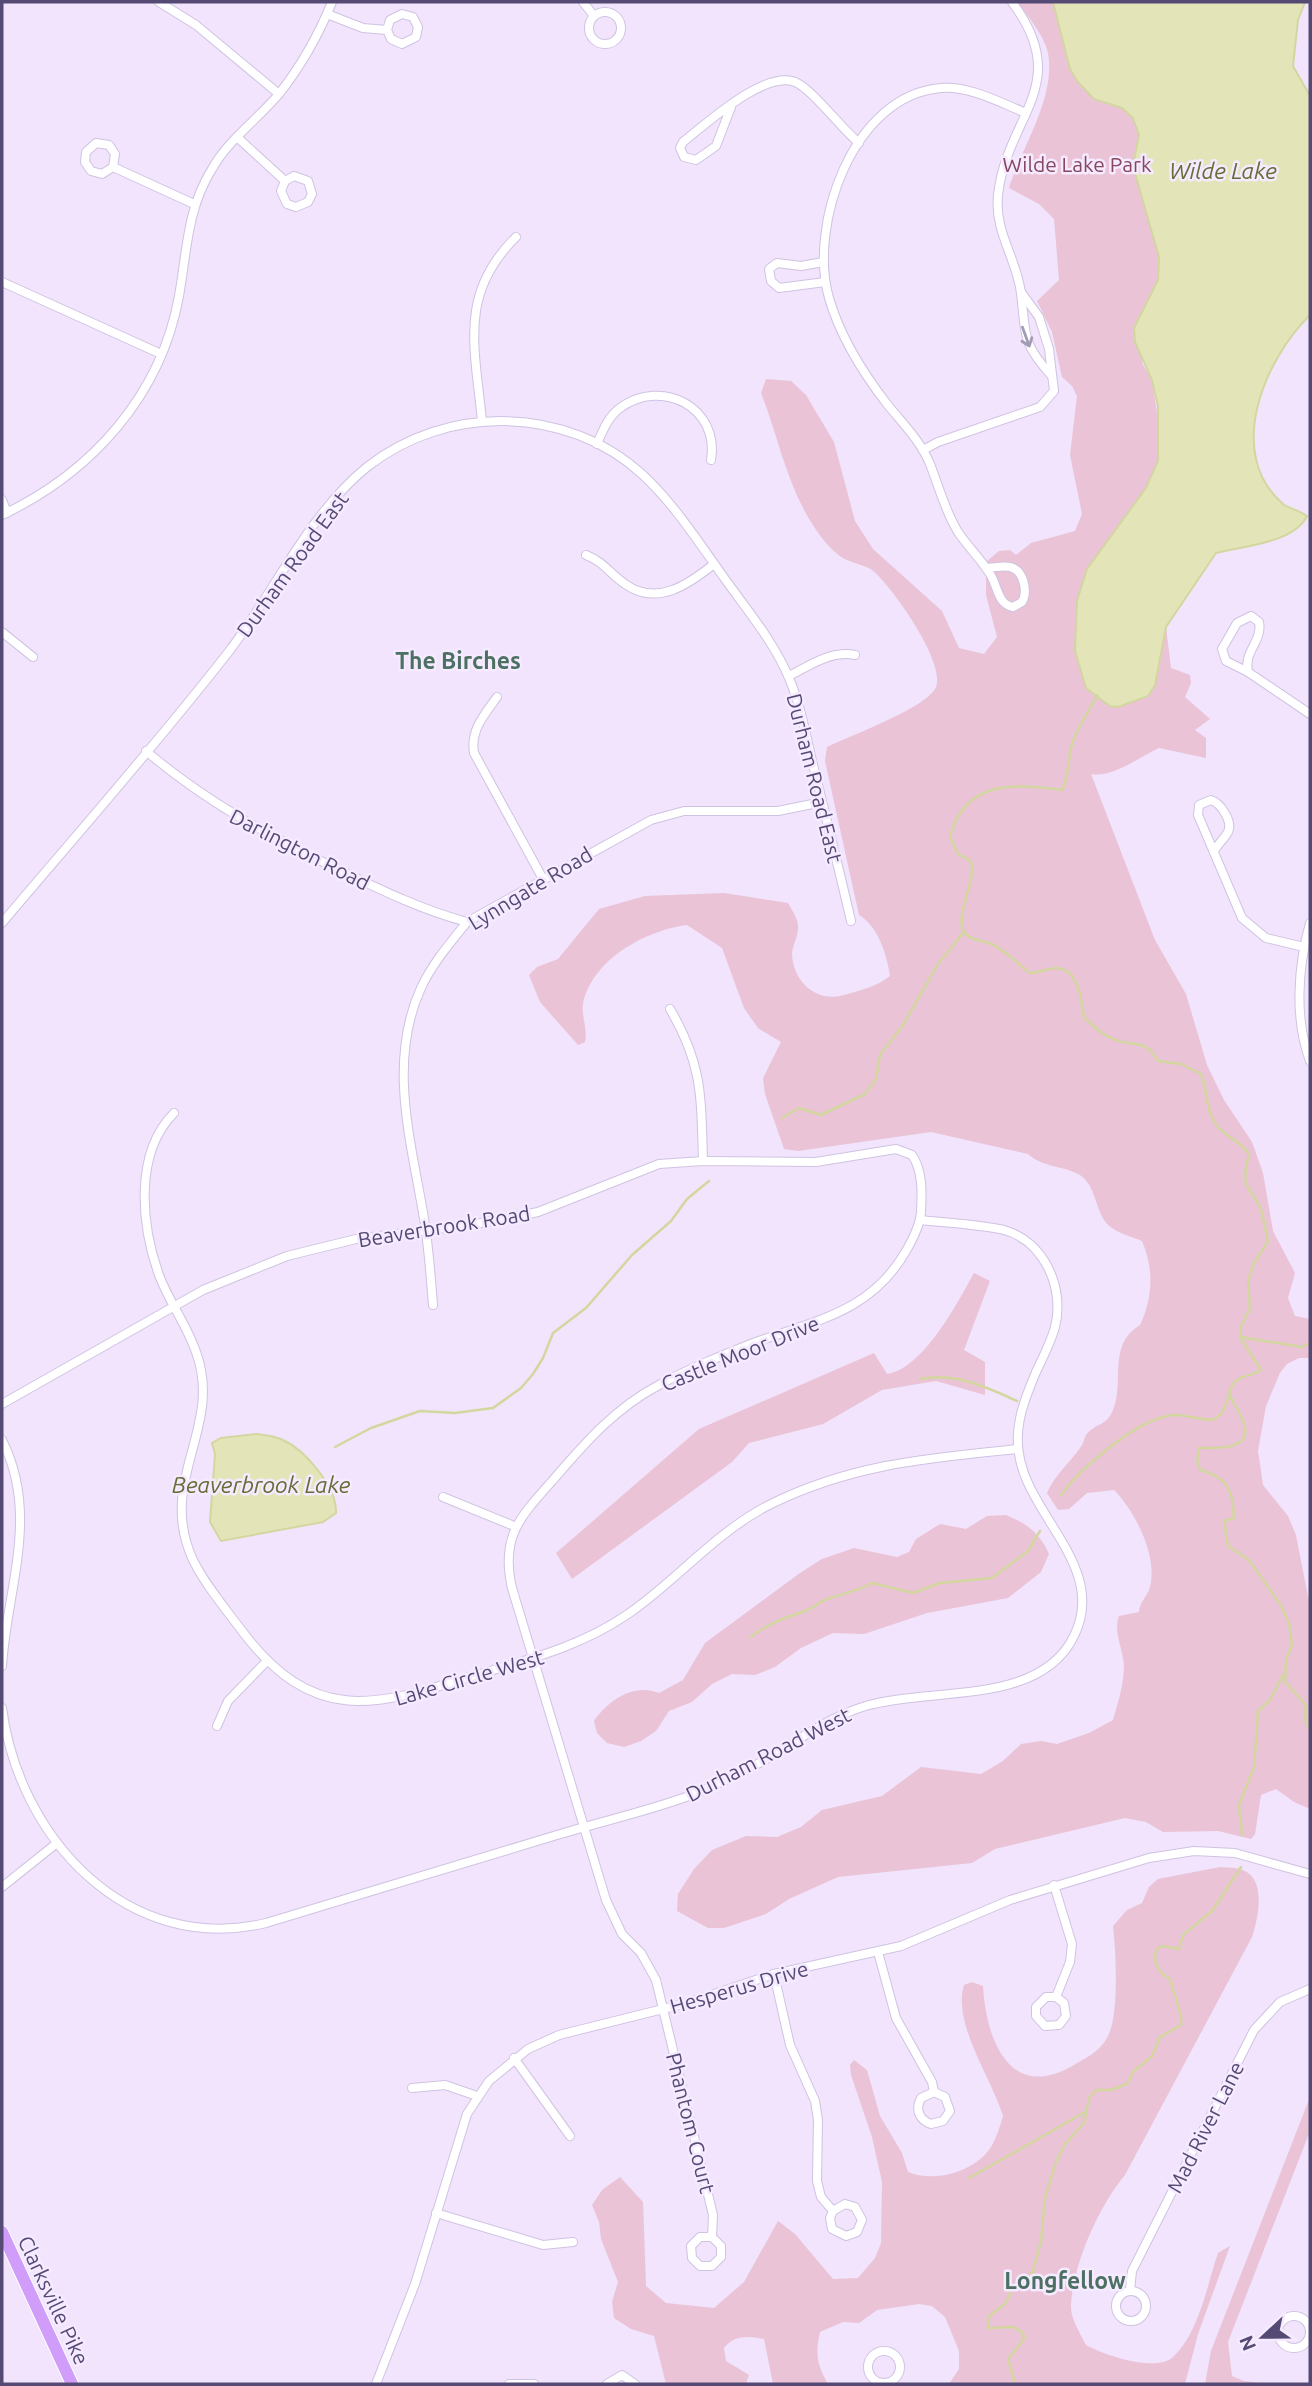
<svg xmlns="http://www.w3.org/2000/svg" width="1312" height="2386" viewBox="0 0 1312 2386" font-family="Ubuntu,sans-serif">
  <style>
    .green { fill: #eac3d6 }
    .water { fill: #e3e5b9; stroke: #d3d79f; stroke-width: 2 }
    .lines { fill: none; stroke-linecap: round; stroke-linejoin: round }
    .stream { stroke: #d3d79f; stroke-width: 2.5 }
    .minor-casing { stroke: #cfc3e2; stroke-width: 10 }
    .primary-casing { stroke: #fff; stroke-width: 14 }
    .minor { stroke: #fff; stroke-width: 8 }
    .primary { stroke: #d09dfa; stroke-width: 12 }
    .oneway { stroke: #a29bb3 }
    .labels { text-anchor: middle; dominant-baseline: central; stroke-width: 5; stroke-linejoin: round; paint-order: stroke }
    .park-label { font-size: 21px; fill: #86475f; stroke: #f5eaff }
    .street-label { font-size: 21px; fill: #554a74; stroke: #f5eaff }
    .water-label { font-size: 23px; font-style: italic; fill: #676c38; stroke: #f5eaff }
    .neighbourhood-label { font-size: 23px; font-weight: bold; fill: #4c7061; stroke: #f5eaff }
  </style>
  <rect width="100%" height="100%" fill="#f1e4fc"/>
  <g class="green">
    <path d="M1018,2H1053L1062,37L1094,99L1122,108L1133,118L1139,135L1133,166L1159,257L1158,280L1151,295L1142,363L1152,380L1160,432L1158,461L1146,488L1087,569L1077,601L1075,651L1086,689L1110,706L1118,707L1148,696L1158,673L1166,627L1171,668L1190,675L1191,683L1185,697L1210,719L1195,730L1206,738V758L1159,748C1139,757 1113,778 1091,774L1155,940L1186,994L1207,1065L1224,1100L1252,1142L1263,1173L1273,1231L1295,1273L1288,1298L1295,1316L1310,1319V1358H1299L1287,1364L1280,1373L1266,1406L1258,1451L1263,1485L1288,1516L1296,1535L1310,1607V1809L1294,1802L1276,1789L1261,1795L1255,1834L1251,1839L1218,1831L1163,1832L1146,1822L1125,1818L995,1849L972,1863L838,1877L789,1899L766,1914L724,1928H708L677,1911L678,1894L694,1869L712,1850L746,1836L777,1837L801,1827L822,1810L882,1796L921,1767L981,1774L1003,1761L1021,1744L1041,1741L1057,1744L1089,1733L1113,1720C1118,1702 1124,1685 1124,1665C1123,1649 1113,1631 1119,1616L1139,1612C1139,1602 1148,1596 1150,1587C1158,1556 1135,1511 1114,1490L1087,1493L1069,1509L1058,1510L1047,1493C1055,1474 1071,1462 1082,1445C1084,1442 1084,1438 1086,1435C1095,1423 1106,1427 1113,1410C1125,1382 1107,1345 1140,1325C1153,1297 1154,1269 1142,1241C1133,1237 1120,1234 1112,1228C1094,1216 1098,1184 1078,1174C1061,1165 1044,1168 1028,1154L931,1132L798,1151L784,1149L765,1094L763,1078L781,1042L758,1028L744,1008L722,948L687,925C647,930 592,959 583,1004C581,1016 588,1029 585,1042L578,1045L540,1002L529,975L537,967L558,959L599,909L645,896L724,893L788,903C792,910 799,921 798,928C798,937 792,946 792,955C794,983 817,1003 844,995C861,990 876,987 890,976C887,955 878,926 859,915L825,761L827,747C850,736 923,709 935,689C949,666 891,585 872,570C865,565 855,564 847,560C833,554 819,535 811,522C786,482 778,436 761,393L766,379L791,381L806,395L834,442L855,521L873,549L942,611L959,648L984,654L997,637L986,595V562L999,551L1010,550L1016,555L1031,543L1075,531L1082,514L1070,455L1077,396L1072,386L1062,377L1052,332L1037,301L1059,280L1054,219L1039,204L1009,188C1022,146 1056,98 1048,53C1044,35 1028,17 1018,2Z"/>
    <path d="M974,1273L990,1281L964,1350L985,1362V1395L936,1381L882,1390L823,1424L749,1443L732,1462L572,1579L556,1553L699,1429L874,1353L887,1374C923,1369 958,1302 974,1273Z"/>
    <path d="M1006,1515C1026,1523 1040,1533 1049,1554L1041,1572L1008,1598L927,1613L864,1634L833,1633L801,1648L775,1667L755,1675L732,1674L712,1684L692,1702L669,1711L656,1731L641,1741L624,1747L607,1743L597,1733L594,1721C609,1700 633,1683 659,1693L683,1680L705,1643L800,1573L822,1559L854,1548L897,1557L909,1552L916,1539L940,1524L966,1529L987,1516Z"/>
    <path d="M1220,1867C1227,1868 1236,1867 1243,1870C1267,1880 1258,1918 1252,1937L1125,2175C1099,2206 1073,2264 1071,2305C1070,2318 1080,2333 1086,2345C1104,2355 1156,2373 1173,2357C1199,2333 1207,2285 1218,2253L1230,2246L1198,2334L1185,2384H949L959,2369V2351L945,2317L932,2306L919,2304L877,2310L859,2323L843,2322L820,2332C815,2353 817,2365 828,2384H773L764,2339C747,2336 735,2335 724,2348L726,2361L749,2375L746,2384H666L654,2336L631,2329L614,2318L612,2302L618,2282L601,2239L599,2222L592,2205L602,2190L620,2177L643,2202L646,2286L666,2303L714,2308L744,2282L778,2221L795,2234L833,2279L858,2278L875,2258L881,2243L882,2182L872,2137L851,2075L850,2065L854,2060L867,2070L880,2116L902,2153L908,2172C935,2183 975,2172 991,2147C997,2137 1000,2126 1003,2116C992,2079 952,2023 964,1985L972,1982L983,1986C986,2040 1010,2103 1074,2065C1089,2056 1101,2051 1109,2034C1119,2010 1116,1953 1113,1926L1127,1910L1142,1903L1149,1887L1158,1879Z"/>
    <path d="M1310,2097V2131L1228,2342L1232,2376L1244,2381L1270,2384H1205L1211,2351Z"/>
  </g>
  <g class="water">
    <path d="M1053,2H1305L1298,20L1293,66L1310,96V315C1265,359 1224,453 1283,504C1290,509 1299,510 1307,516C1294,543 1243,546 1216,553L1166,627L1155,685L1148,696L1118,707L1110,706L1086,688L1075,651L1077,601L1087,569L1146,488L1158,461V406L1152,380L1135,342L1134,328L1158,280L1159,257L1133,166L1139,135L1133,118L1122,108L1094,99L1078,82L1070,69Z"/>
    <path d="M256,1434C265,1435 275,1436 283,1440C305,1450 337,1487 336,1513L323,1522L221,1541L210,1522L215,1454L212,1443L221,1438Z"/>
  </g>
  <g class="lines">
    <g class="stream">
      <path d="M1097,695C1089,711 1079,725 1073,741C1067,758 1070,774 1062,790C1015,783 964,780 950,837L958,854L971,861C977,882 954,915 964,932C969,940 981,940 989,943C1005,949 1016,963 1030,973C1038,973 1051,967 1058,968C1080,971 1081,1002 1084,1017C1092,1025 1101,1034 1111,1038C1133,1049 1144,1036 1158,1061L1181,1064L1201,1074C1208,1092 1205,1112 1219,1128C1228,1138 1240,1141 1249,1154C1243,1178 1242,1182 1257,1201C1263,1210 1265,1230 1268,1241L1253,1265L1248,1282L1250,1308L1241,1326L1240,1337L1261,1370C1247,1379 1235,1373 1229,1393C1233,1404 1241,1413 1244,1424C1253,1451 1215,1448 1199,1448L1197,1459L1200,1470C1229,1478 1233,1491 1234,1518L1224,1521L1228,1546L1249,1560L1280,1604L1289,1623L1292,1644L1286,1660L1285,1682L1306,1705L1305,1721L1310,1730"/>
      <path d="M782,1118L799,1108L821,1115L865,1094L876,1079L880,1055L903,1025L938,964L963,933"/>
      <path d="M1240,1337L1302,1347L1310,1343"/>
      <path d="M920,1379C955,1372 986,1387 1017,1401"/>
      <path d="M335,1447L371,1428L420,1411L455,1413L493,1408L521,1388L533,1374L543,1358L553,1333L586,1308L632,1255L671,1221L687,1199L709,1181"/>
      <path d="M1061,1495C1081,1468 1140,1416 1175,1415C1188,1415 1200,1420 1213,1420L1222,1413L1229,1396"/>
      <path d="M751,1637C768,1623 785,1618 805,1611C814,1608 821,1600 830,1598C845,1593 858,1591 872,1583L913,1593L940,1583L992,1578L1028,1551L1040,1531"/>
      <path d="M1242,1835L1239,1805L1254,1767L1258,1711L1270,1700L1283,1675"/>
      <path d="M969,2178L1087,2111"/>
      <path d="M1015,2384L1008,2359L1024,2339L1023,2333L1014,2327L988,2328V2317L1005,2304L1012,2290L1025,2281L1033,2271L1041,2241L1045,2198L1056,2162L1065,2144L1084,2123L1089,2098L1096,2090H1111L1127,2084L1133,2072L1152,2056L1160,2037L1181,2025V2016L1170,1979C1159,1973 1151,1961 1157,1949L1162,1946L1179,1949L1183,1935L1212,1911L1241,1867"/>
    </g>
    <defs>
      <g id="minor">
        <path d="M159,2L196,25L279,94"/>
        <path d="M583,2L594,16"/>
        <path d="M1012,2C1074,85 1007,115 998,195C994,232 1017,259 1021,293C1026,334 1021,342 1051,375"/>
        <circle cx="605" cy="28" r="16"/>
        <path d="M327,14L363,28L387,30L390,20L402,14L413,17L418,27L416,37L402,44L391,39L387,30"/>
        <path d="M731,107L716,146L696,160L684,157L680,148L683,142C707,123 765,70 795,82C811,88 842,129 859,143"/>
        <path d="M237,137L285,181L294,176L308,181L312,194L308,202L296,207L287,204L281,191L285,181"/>
        <path d="M113,167L115,154L109,145L96,143L86,152L85,162L91,171L102,174L113,167L194,204"/>
        <path d="M823,262L801,266L777,263L769,269L771,281L779,288L825,282"/>
        <path d="M2,282L161,354"/>
        <path d="M482,421C475,348 458,294 516,237"/>
        <path d="M597,444C603,430 608,417 620,408C662,377 720,408 711,460"/>
        <path d="M923,450L938,442L1040,407L1054,391L1049,349L1039,317L1021,292"/>
        <path d="M2,500L7,513"/>
        <path d="M2,515C91,473 161,396 179,296C187,251 187,209 212,169C229,139 257,120 279,94C301,66 319,34 332,2"/>
        <path d="M586,555C604,562 610,574 625,584C657,607 689,584 714,564"/>
        <path d="M986,568C994,568 1003,565 1010,567C1024,570 1028,592 1022,602L1013,607C997,604 998,586 990,574C981,559 968,547 958,532C945,511 939,487 930,464C920,440 903,424 887,404C863,373 840,336 829,298C808,225 853,95 941,88C970,86 999,102 1026,113"/>
        <path d="M1251,616L1259,622C1263,641 1243,652 1248,672L1226,661L1222,649L1237,623Z"/>
        <path d="M2,632L33,657"/>
        <path d="M1248,672L1310,714"/>
        <path d="M789,676C809,666 831,650 855,655"/>
        <path d="M497,697C485,714 470,730 474,753L543,879"/>
        <path d="M146,751C204,800 265,834 333,867C377,888 419,909 467,922"/>
        <path d="M1214,851C1218,844 1224,839 1228,832C1233,822 1221,803 1211,800L1199,805L1198,815L1242,918L1266,938L1304,947"/>
        <path d="M2,923C78,833 157,744 230,650C275,591 308,515 367,467C447,404 567,405 643,475C675,505 699,543 725,579C747,610 774,642 789,678C801,706 806,736 813,765C826,817 839,869 851,921"/>
        <path d="M1310,923C1298,966 1294,1018 1310,1061"/>
        <path d="M670,1009C703,1065 701,1097 703,1161"/>
        <path d="M174,1113C134,1153 141,1225 159,1275C169,1302 187,1325 196,1352C224,1428 156,1480 193,1560C206,1586 225,1608 242,1631C317,1730 380,1704 483,1673C534,1658 583,1645 628,1614C676,1581 716,1532 769,1505C851,1464 929,1458 1018,1449"/>
        <path d="M433,1305C431,1279 429,1252 425,1225C413,1147 386,1065 421,988C432,964 450,943 467,922L651,820L684,811H778L822,802"/>
        <path d="M2,1404L203,1290L287,1256L356,1239L476,1224L538,1212L659,1164L703,1161L816,1162L896,1149L912,1155C923,1171 922,1193 921,1212C920,1225 913,1239 906,1251C871,1312 817,1320 756,1342C723,1355 690,1368 659,1385C615,1408 585,1443 553,1480C521,1516 500,1536 512,1588L606,1900L622,1934L641,1953L656,1980L713,2215L712,2237H700L691,2246L692,2258L700,2266H712L721,2257V2246L712,2237"/>
        <path d="M2,1440C40,1515 7,1588 2,1666"/>
        <path d="M443,1497L514,1526"/>
        <path d="M2,1708C19,1838 127,1956 266,1923C363,1894 460,1864 557,1835C600,1822 644,1812 686,1797C717,1785 747,1771 775,1754C806,1735 833,1715 869,1705C933,1687 1040,1706 1074,1636C1108,1568 1028,1516 1019,1454C1014,1425 1025,1398 1036,1372C1043,1357 1051,1342 1055,1327C1065,1288 1044,1241 1004,1230C977,1224 948,1223 920,1220"/>
        <path d="M217,1726L228,1701L266,1662"/>
        <path d="M1054,1885L1072,1944L1070,1962L1056,1997H1046L1036,2007V2016L1045,2026L1059,2025L1066,2016L1064,2003L1056,1997"/>
        <path d="M2,1887L57,1843"/>
        <path d="M878,1952L896,2018L932,2082L934,2092L921,2098C915,2109 919,2120 931,2124L943,2121L950,2111L945,2097L934,2092"/>
        <path d="M774,1974L790,2045L815,2101L818,2120L817,2181L821,2197L833,2211L830,2218L832,2229L846,2236L857,2232L862,2220L855,2207L845,2204L833,2211"/>
        <path d="M514,2058L570,2136"/>
        <path d="M412,2088L445,2085L477,2096"/>
        <path d="M436,2213L543,2245L573,2242"/>
        <path d="M1130,2290L1132,2271L1254,2030L1280,2002L1310,1989"/>
        <circle cx="1131" cy="2306" r="15"/>
        <circle cx="1294" cy="2332" r="16"/>
        <circle cx="884" cy="2367" r="16"/>
        <path d="M376,2384L415,2284L467,2114L489,2081L528,2049L559,2035L687,2003L774,1974L901,1946L1010,1900L1149,1858L1194,1851L1235,1853L1310,1874"/>
        <path d="M509,2384H534"/>
        <path d="M607,2384L622,2375L635,2384"/>
      </g>
      <path id="primary" d="M2,2232L72,2384"/>
    </defs>
    <use href="#minor" class="minor-casing"/>
    <use href="#primary" class="primary-casing"/>
    <use href="#minor" class="minor"/>
    <use href="#primary" class="primary"/>
  </g>
  <defs><path id="oneway-shaft" d="M-6 0H5M1.5-3L5.5 0L1.5 3" fill="none" stroke-width="1.6" stroke-linecap="round" stroke-linejoin="round" transform="scale(1.75)"/></defs>
  <use class="oneway" href="#oneway-shaft" transform="translate(1026 337) rotate(70)"/>
  <g class="labels">
    <g class="park-label">
      <text x="1077" y="164">Wilde Lake Park</text>
    </g>
    <g class="street-label">
      <text transform="translate(292 564) rotate(-54)">Durham Road East</text>
      <text transform="translate(815 778) rotate(76)">Durham Road East</text>
      <text transform="translate(300 849) rotate(27)">Darlington Road</text>
      <text transform="translate(530 888) rotate(-31)">Lynngate Road</text>
      <text transform="translate(444 1226) rotate(-9)">Beaverbrook Road</text>
      <text transform="translate(740 1353) rotate(-22)">Castle Moor Drive</text>
      <text transform="translate(469 1677) rotate(-16)">Lake Circle West</text>
      <text transform="translate(768 1754) rotate(-27)">Durham Road West</text>
      <text transform="translate(739 1987) rotate(-16)">Hesperus Drive</text>
      <text transform="translate(691 2123) rotate(76)">Phantom Court</text>
      <text transform="translate(1205 2127) rotate(-63)">Mad River Lane</text>
      <text transform="translate(54 2300) rotate(65)">Clarksville Pike</text>
    </g>
    <g class="water-label">
      <text x="1223" y="170">Wilde Lake</text>
      <text x="261" y="1484">Beaverbrook Lake</text>
    </g>
    <g class="neighbourhood-label">
      <text x="458" y="660">The Birches</text>
      <text x="1065" y="2280">Longfellow</text>
    </g>
  </g>
  <rect width="1312" height="2386" fill="none" stroke="#554a74" stroke-width="7"/>
  <g transform="translate(1263 2337) rotate(248)" stroke="#f5eaff" stroke-width="5" paint-order="stroke">
  <path d="M0-5L12 26L0 18L-12 26Z" fill="#554a74"/>
  <text y="-10" font-size="19" font-weight="bold" text-anchor="middle" fill="#554a74">N</text>
  </g>
</svg>
